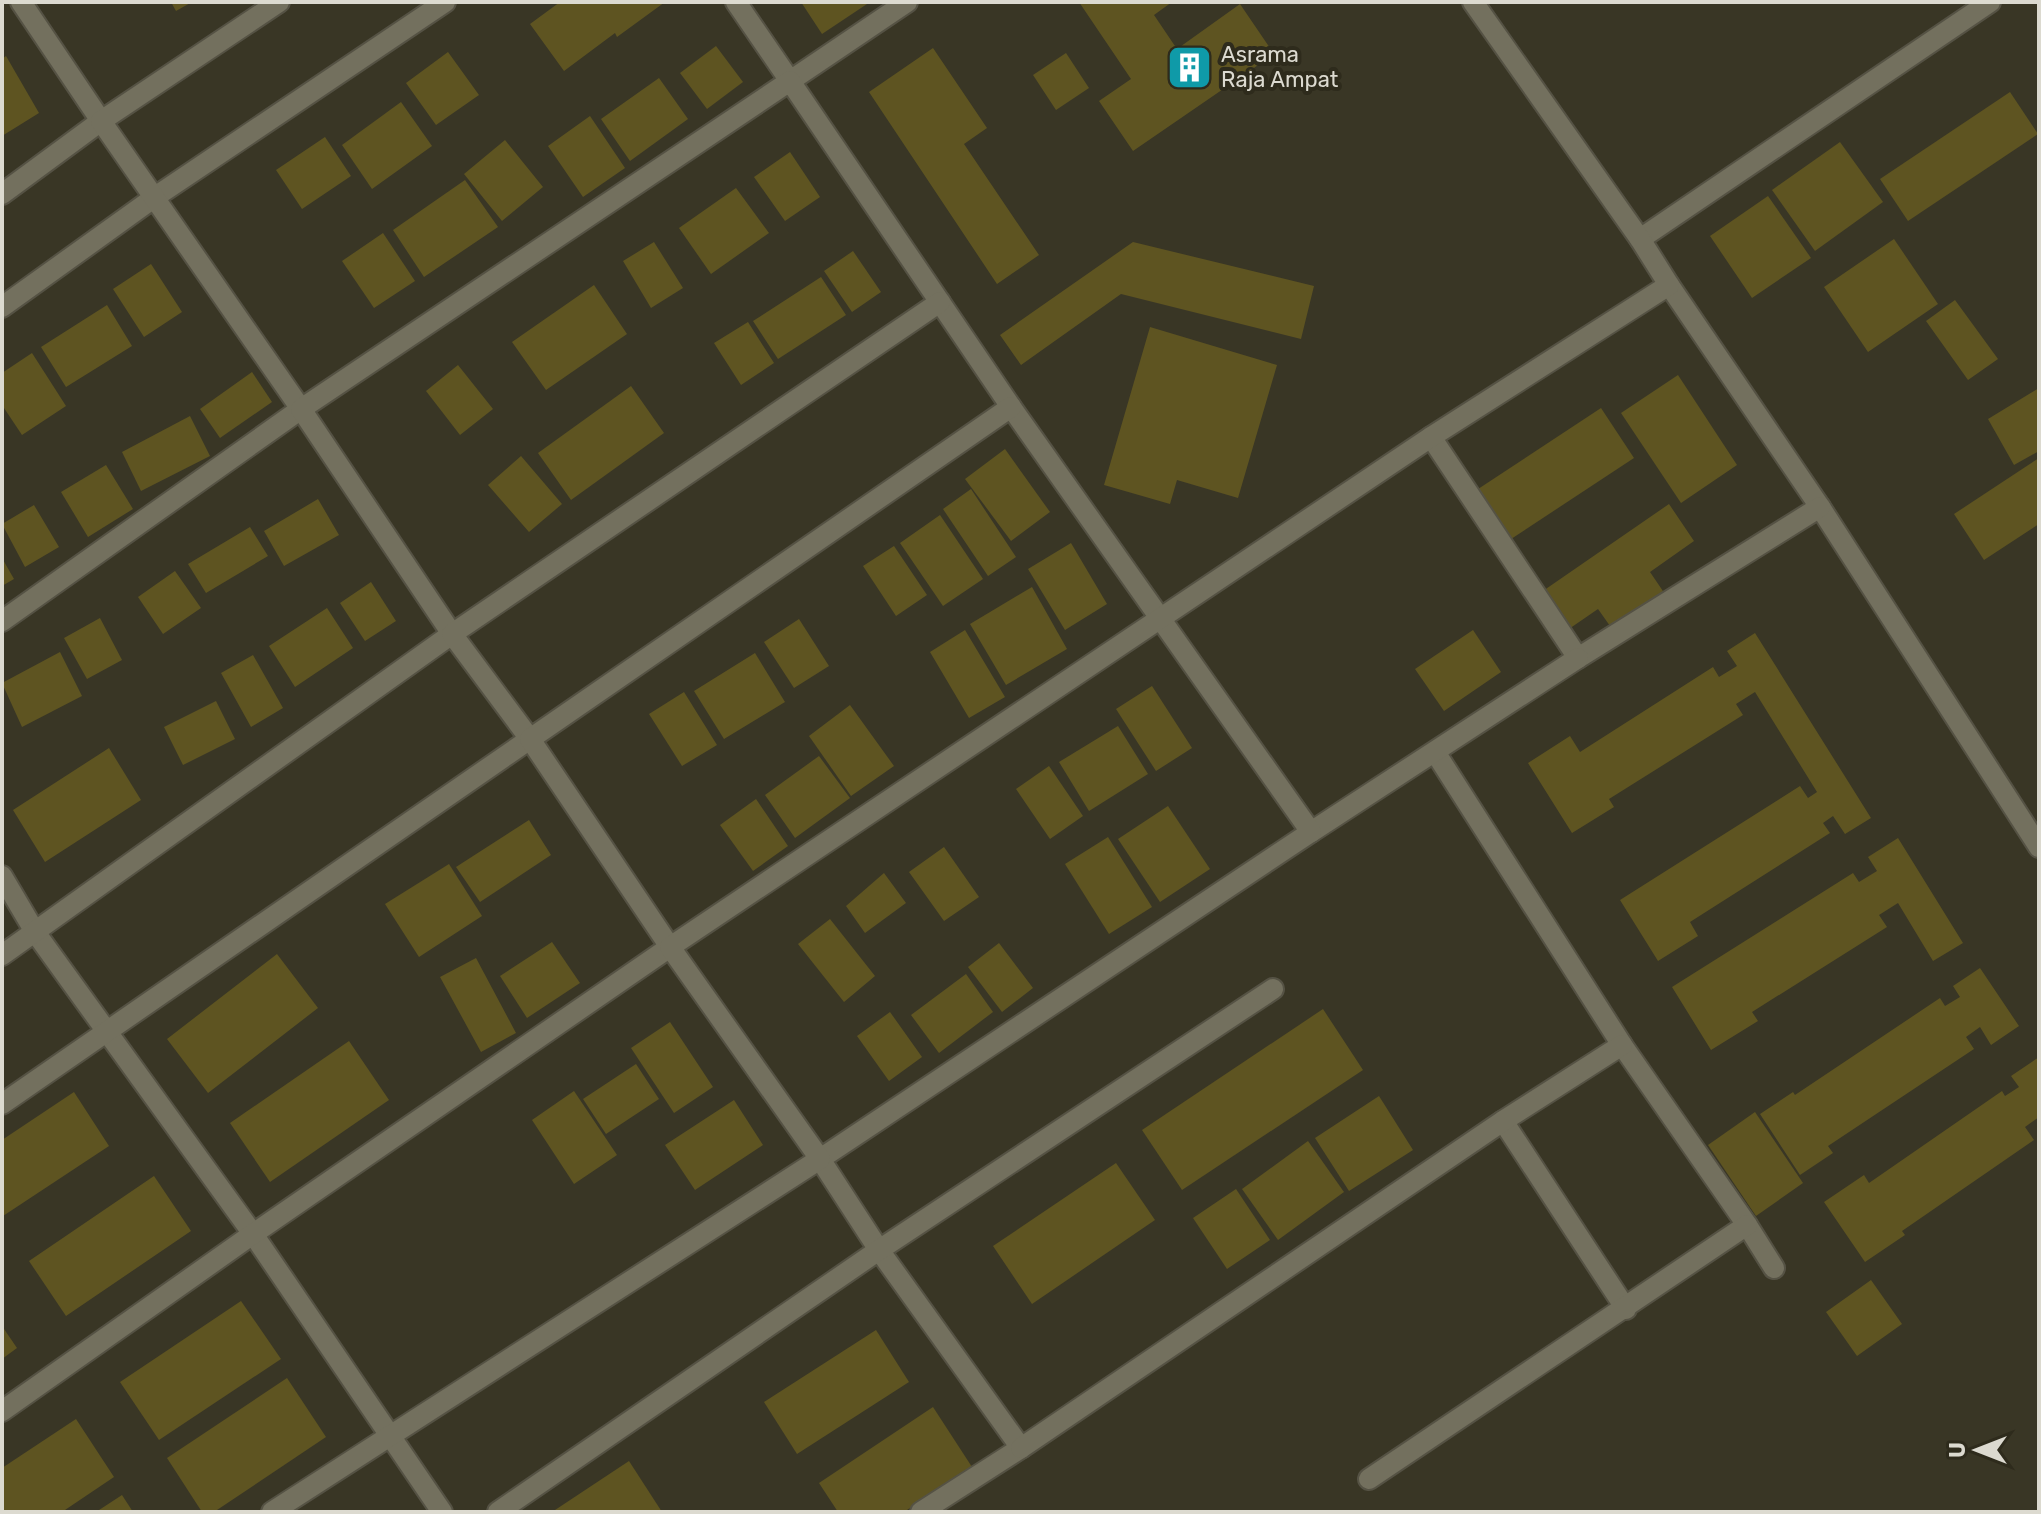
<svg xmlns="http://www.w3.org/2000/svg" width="2041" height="1514" viewBox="0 0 2041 1514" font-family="Rubik,sans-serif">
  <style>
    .building { fill: #5e5421 }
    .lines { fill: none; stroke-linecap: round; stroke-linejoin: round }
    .minor-casing { stroke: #555244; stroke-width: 24 }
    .minor { stroke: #73705e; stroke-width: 20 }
    .labels { text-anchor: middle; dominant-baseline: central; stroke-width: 8; stroke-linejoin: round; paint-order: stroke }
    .poi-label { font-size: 22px; fill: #dcdad0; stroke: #2e2b1c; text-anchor: start }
  </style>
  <rect width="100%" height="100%" fill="#393625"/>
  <g class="building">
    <path d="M171,2H192L176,11Z"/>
    <path d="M560,2H665L617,37L615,33L564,71L530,24Z"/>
    <path d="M801,2H870L822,34Z"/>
    <path d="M1079,2H1172L1154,15L1177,49L1240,4L1274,54L1133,151L1099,101L1131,79Z"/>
    <path d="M716,46L743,82L707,109L680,73Z"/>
    <path d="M933,48L987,128L964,144L1039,255L997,284L869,92Z"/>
    <path d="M448,52L479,95L436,125L406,83Z"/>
    <path d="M1066,53L1089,88L1056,110L1033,75Z"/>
    <path d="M6,56L39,113L2,136V59Z"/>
    <path d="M659,78L688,119L630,161L601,119Z"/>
    <path d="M2010,92L2038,134L1908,221L1880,179Z"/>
    <path d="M401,102L432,146L372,189L342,145Z"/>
    <path d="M590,116L625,168L583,197L548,146Z"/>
    <path d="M325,137L351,176L302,209L276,170Z"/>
    <path d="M505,140L543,187L502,221L464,174Z"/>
    <path d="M1840,142L1883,202L1815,251L1772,190Z"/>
    <path d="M790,152L820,197L785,221L754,177Z"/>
    <path d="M465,180L498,227L424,277L393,230Z"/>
    <path d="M736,188L769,233L711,274L679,228Z"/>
    <path d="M1768,196L1811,258L1752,298L1710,236Z"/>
    <path d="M383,233L415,281L374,308L342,261Z"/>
    <path d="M1894,239L1938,304L1868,352L1824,287Z"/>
    <path d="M654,242L683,288L651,308L623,261Z"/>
    <path d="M1133,242L1314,286L1301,339L1121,294L1021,365L1000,335Z"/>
    <path d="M853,251L881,292L852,312L824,271Z"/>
    <path d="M151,264L182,312L144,337L113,289Z"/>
    <path d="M821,277L846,315L778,359L753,321Z"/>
    <path d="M594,285L627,334L546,390L512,342Z"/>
    <path d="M1955,300L1998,359L1968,380L1926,321Z"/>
    <path d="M107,305L132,346L66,387L41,347Z"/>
    <path d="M748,322L774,363L741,385L714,343Z"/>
    <path d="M1150,327L1277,365L1238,498L1177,480L1170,504L1104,485Z"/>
    <path d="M32,353L66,406L22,435L2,405V373Z"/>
    <path d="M458,365L493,409L460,435L426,391Z"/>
    <path d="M252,372L272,402L220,438L200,409Z"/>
    <path d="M1678,375L1737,465L1681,503L1621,413Z"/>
    <path d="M631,386L664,433L571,500L538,453Z"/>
    <path d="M2039,388V451L2014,465L1988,419Z"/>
    <path d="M1601,408L1634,458L1505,543L1472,493Z"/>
    <path d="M190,416L210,456L141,491L122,452Z"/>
    <path d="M1005,449L1050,512L1011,541L965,479Z"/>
    <path d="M521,456L562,504L529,532L488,485Z"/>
    <path d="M2039,458V524L1984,560L1954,514Z"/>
    <path d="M106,465L133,509L88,537L61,492Z"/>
    <path d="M971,489L1016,557L988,576L943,509Z"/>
    <path d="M318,499L339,535L284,566L264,531Z"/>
    <path d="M1669,504L1694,541L1650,572L1667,597L1615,633L1598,609L1566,631L1540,593Z"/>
    <path d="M34,505L59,547L25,567L2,524Z"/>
    <path d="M940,515L983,579L943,606L900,543Z"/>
    <path d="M250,527L268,556L206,593L188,564Z"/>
    <path d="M1071,543L1107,604L1065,630L1028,569Z"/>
    <path d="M894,546L927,595L896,616L863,566Z"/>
    <path d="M2,558L14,579L2,586Z"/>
    <path d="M175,571L201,608L163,634L138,597Z"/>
    <path d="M371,582L396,621L365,641L340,603Z"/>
    <path d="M1032,587L1067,649L1006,685L970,624Z"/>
    <path d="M327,608L353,648L295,687L269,646Z"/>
    <path d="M100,618L122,660L87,679L64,638Z"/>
    <path d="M799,619L829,666L794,688L764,642Z"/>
    <path d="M965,630L1005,697L969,718L930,652Z"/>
    <path d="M1473,630L1501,672L1444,711L1415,669Z"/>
    <path d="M1755,633L1871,818L1845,834L1833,816L1823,823L1830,833L1690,922L1698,936L1658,961L1620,900L1800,786L1808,798L1817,792L1755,692L1736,704L1743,715L1609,799L1614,807L1572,833L1528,763L1570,736L1580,752L1713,667L1719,677L1737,666L1727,651Z"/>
    <path d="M60,652L82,696L22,727L2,683Z"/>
    <path d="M755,653L785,702L724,739L694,691Z"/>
    <path d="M253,655L283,708L251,727L221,673Z"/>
    <path d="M1152,686L1192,748L1156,771L1116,709Z"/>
    <path d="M684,692L717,745L682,766L649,714Z"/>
    <path d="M216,701L235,739L183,765L164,727Z"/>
    <path d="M850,705L894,766L851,796L809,736Z"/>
    <path d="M1118,726L1148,774L1089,811L1059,762Z"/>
    <path d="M109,748L141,800L45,862L13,810Z"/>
    <path d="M819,756L850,798L795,838L765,795Z"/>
    <path d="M1049,766L1083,816L1050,839L1016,789Z"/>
    <path d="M756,799L788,846L753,871L720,825Z"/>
    <path d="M1168,806L1210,869L1160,902L1118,839Z"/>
    <path d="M529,820L551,855L480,902L456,867Z"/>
    <path d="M1108,837L1152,907L1109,934L1065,864Z"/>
    <path d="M1898,838L1963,943L1933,961L1898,903L1879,915L1887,927L1752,1012L1758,1021L1711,1050L1672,987L1853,873L1859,882L1877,871L1868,857Z"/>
    <path d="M944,847L979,897L944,921L909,872Z"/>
    <path d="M449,864L482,916L419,957L385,904Z"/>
    <path d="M884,873L906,903L865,933L846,906Z"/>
    <path d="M830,919L875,976L844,1002L798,944Z"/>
    <path d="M552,942L580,983L527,1018L500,976Z"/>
    <path d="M999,943L1033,988L1002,1012L968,967Z"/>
    <path d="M277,954L318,1008L208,1093L167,1039Z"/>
    <path d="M476,958L516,1033L481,1052L440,977Z"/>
    <path d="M1980,968L2019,1026L1991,1045L1980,1027L1966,1037L1974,1049L1828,1146L1833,1153L1800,1175L1760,1114L1793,1092L1795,1095L1940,998L1945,1006L1960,997L1953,986Z"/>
    <path d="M966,974L993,1012L939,1053L911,1015Z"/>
    <path d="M1323,1009L1363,1070L1182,1190L1142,1130Z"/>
    <path d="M890,1012L922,1057L889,1081L857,1036Z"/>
    <path d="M670,1022L713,1087L674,1113L631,1048Z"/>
    <path d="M349,1041L389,1100L270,1182L230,1123Z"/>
    <path d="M2039,1057V1117L2025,1127L2034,1140L1902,1231L1905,1235L1865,1262L1824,1202L1864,1175L1869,1183L2002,1091L2005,1096L2019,1087L2011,1076Z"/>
    <path d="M636,1064L659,1099L606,1134L583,1099Z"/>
    <path d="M574,1091L617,1155L574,1184L532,1120Z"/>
    <path d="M74,1092L109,1146L3,1216L2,1140Z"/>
    <path d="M1379,1096L1413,1150L1349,1191L1315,1138Z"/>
    <path d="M734,1100L763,1145L695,1190L665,1145Z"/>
    <path d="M1755,1112L1803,1183L1756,1216L1708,1145Z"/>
    <path d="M1308,1141L1344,1192L1278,1240L1242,1189Z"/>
    <path d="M1116,1163L1155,1220L1032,1304L993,1246Z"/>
    <path d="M154,1176L191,1231L66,1316L29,1261Z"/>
    <path d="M1236,1189L1270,1240L1227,1269L1193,1218Z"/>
    <path d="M1871,1280L1902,1324L1857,1356L1826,1312Z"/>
    <path d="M241,1301L281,1359L159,1440L120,1382Z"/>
    <path d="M2,1326L17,1348L2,1359Z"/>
    <path d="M876,1330L909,1382L797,1454L764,1402Z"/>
    <path d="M287,1378L326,1437L214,1512H202L167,1458Z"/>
    <path d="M933,1407L972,1467L904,1512H838L819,1483Z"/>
    <path d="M76,1419L114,1477L62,1512H2V1468Z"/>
    <path d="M629,1461L662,1512H552Z"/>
    <path d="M122,1495L133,1512H96Z"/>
  </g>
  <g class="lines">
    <defs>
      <g id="minor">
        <path d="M736,2L790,81L907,2"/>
        <path d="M2,194L101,121L21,2"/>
        <path d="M1640,239L1990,2"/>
        <path d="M1669,285L1820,507L2039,847"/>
        <path d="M2,307L155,197L445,2"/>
        <path d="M1431,437L1578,658L1820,507"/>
        <path d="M2,621L301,409L101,121L279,2"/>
        <path d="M1435,752L1622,1045L1747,1225L1774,1268"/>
        <path d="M1311,832L1578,658"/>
        <path d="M2,876L35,932L253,1234L442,1512"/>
        <path d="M2,955L452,634L301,409L790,81L1011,407L1311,832L820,1159L879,1250L1021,1448L921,1512"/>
        <path d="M2,1104L530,739L452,634L940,302"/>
        <path d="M1503,1121L1626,1309"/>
        <path d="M2,1411L253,1234L670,947L530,739L1011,407"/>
        <path d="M1021,1448L1503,1121L1622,1045"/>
        <path d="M1369,1479L1747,1225"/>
        <path d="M272,1512L820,1159L670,947L1431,437L1669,285L1640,239L1473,2"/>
        <path d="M498,1512L879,1250L1273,989"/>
      </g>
    </defs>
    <use href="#minor" class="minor-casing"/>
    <use href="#minor" class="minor"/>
  </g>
  <defs>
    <symbol id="building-square" viewBox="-11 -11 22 22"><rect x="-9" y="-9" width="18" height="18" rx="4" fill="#0f9aa8" stroke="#2e2b1c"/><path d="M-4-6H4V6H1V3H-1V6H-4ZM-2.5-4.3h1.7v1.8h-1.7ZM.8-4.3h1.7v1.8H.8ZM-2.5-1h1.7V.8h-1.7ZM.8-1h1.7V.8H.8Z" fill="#fff"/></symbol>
  </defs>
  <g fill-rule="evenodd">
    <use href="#building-square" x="1164" y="42" width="51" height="51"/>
  </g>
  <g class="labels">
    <g class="poi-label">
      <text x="1221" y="54">Asrama<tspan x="1221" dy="25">Raja Ampat</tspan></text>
    </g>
  </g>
  <rect width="2041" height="1514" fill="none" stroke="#dcdad0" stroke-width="8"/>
  <g transform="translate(1977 1450) rotate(270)" stroke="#2e2b1c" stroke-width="6" paint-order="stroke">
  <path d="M0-6L14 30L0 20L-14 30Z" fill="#dcdad0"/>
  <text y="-12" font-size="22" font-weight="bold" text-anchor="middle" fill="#dcdad0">U</text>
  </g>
</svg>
